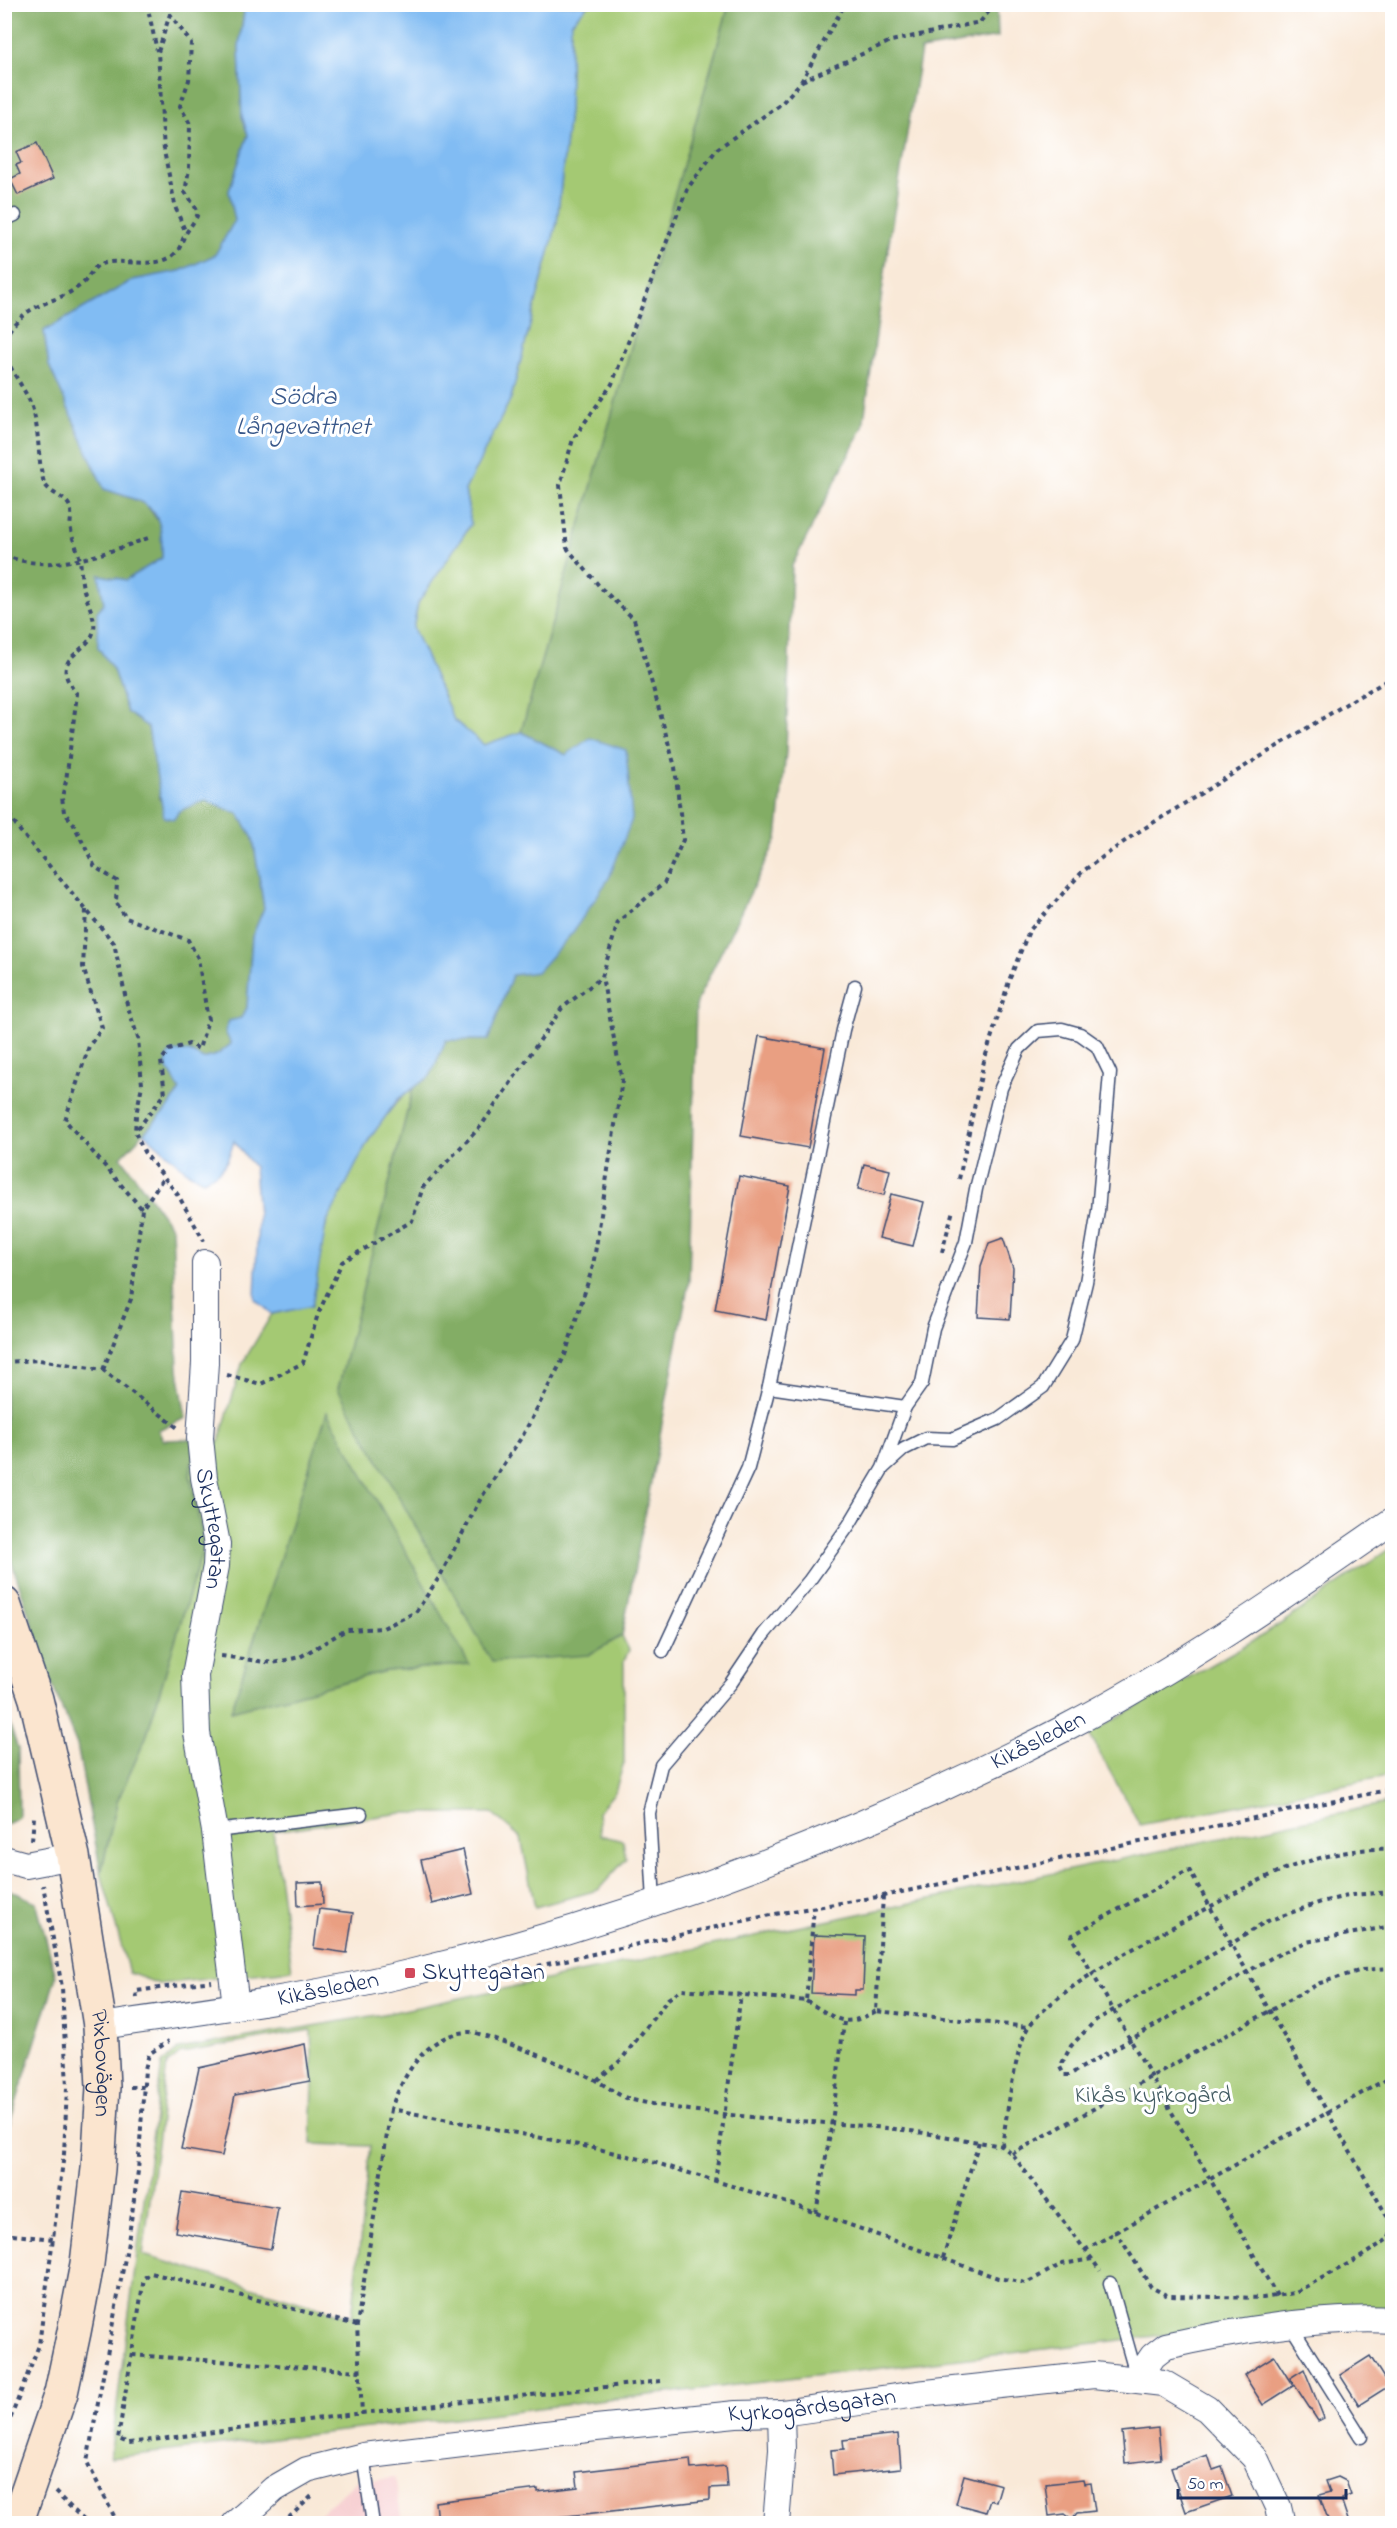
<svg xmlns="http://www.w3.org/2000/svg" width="1397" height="2528" viewBox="0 0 1397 2528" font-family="'Indie Flower',sans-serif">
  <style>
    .built { fill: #f7cfd1 }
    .green { fill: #a4c973; stroke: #607c68; stroke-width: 1.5; fill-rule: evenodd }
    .forest { fill: #83ad65; stroke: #4f6e62; stroke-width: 1.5 }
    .water { fill: #81bcf3; stroke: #4e76a8; stroke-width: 1.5 }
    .building { fill: #e99f82 }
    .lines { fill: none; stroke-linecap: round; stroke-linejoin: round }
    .lane-casing { stroke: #3c4b70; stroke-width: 15 }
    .street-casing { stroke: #3c4b70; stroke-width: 28 }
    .secondary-casing { stroke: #3c4b70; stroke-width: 36 }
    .path { stroke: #3c4b70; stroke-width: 4; stroke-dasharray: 4.5 4.5; stroke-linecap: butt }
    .lane { stroke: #fff; stroke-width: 12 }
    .street { stroke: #fff; stroke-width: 26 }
    .secondary { stroke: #fbe5cf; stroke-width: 33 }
    .poi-dot { fill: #d1495b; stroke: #fff; stroke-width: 2 }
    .labels { text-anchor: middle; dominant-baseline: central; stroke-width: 6; stroke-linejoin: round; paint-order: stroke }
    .street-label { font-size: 24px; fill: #1b2f5e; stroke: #fff }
    .poi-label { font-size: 24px; fill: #1b2f5e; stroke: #fff; text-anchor: start }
    .park-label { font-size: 24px; fill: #445d64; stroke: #fff }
    .water-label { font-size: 26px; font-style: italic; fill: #3a598b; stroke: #fff }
  </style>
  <rect width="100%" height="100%" fill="#fff"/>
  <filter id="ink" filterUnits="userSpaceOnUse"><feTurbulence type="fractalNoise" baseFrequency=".0167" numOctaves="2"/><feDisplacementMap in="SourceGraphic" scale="12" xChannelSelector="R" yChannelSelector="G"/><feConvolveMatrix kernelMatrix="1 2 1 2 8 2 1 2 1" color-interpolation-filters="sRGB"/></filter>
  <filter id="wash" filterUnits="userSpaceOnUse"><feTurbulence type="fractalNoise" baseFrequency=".008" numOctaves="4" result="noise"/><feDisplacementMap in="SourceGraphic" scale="24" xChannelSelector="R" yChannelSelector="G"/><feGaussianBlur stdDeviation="1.35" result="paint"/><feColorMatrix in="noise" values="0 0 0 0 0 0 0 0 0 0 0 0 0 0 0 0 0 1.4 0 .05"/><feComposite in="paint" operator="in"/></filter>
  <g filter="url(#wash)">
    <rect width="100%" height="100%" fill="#f9e9d8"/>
    <path class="built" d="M395,2477L402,2523L308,2524L357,2481Z"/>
    <g class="green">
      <path d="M588,5H729L521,732L484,745L454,720L413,628L418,603L471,524L465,490L511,398L557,222L569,110L571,23Z"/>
      <path d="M413,1088L338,1389L588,1655L622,1636L629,1650L624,1661V1762L615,1792L598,1812L600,1835L623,1841L626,1859L598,1890L535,1907L521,1838L492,1813H402L273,1831L292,1970L159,1984L129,1973L101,1873L117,1802L146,1737L204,1545L190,1475L195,1439L219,1442L242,1364L272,1314L312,1305C317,1279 318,1248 327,1223C342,1184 380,1112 413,1088ZM327,1413L468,1664L386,1671L231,1711Z"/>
      <path d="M1392,1547V1775L1140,1825L1089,1734L1270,1631Z"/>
      <path d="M1392,1802V2296L1388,2309L110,2458L162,2063L179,2049L389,2013ZM311,2030L313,2084L311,2144L370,2146L352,2317L143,2255L167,2064L181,2053Z"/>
    </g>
    <g class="forest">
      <path d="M5,5H245L239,47L242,116L248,135L229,191L235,220L215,255L180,271L133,280L44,331L49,365L104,489L145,503L161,525L162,558L126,580L100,575L104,603L98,647L113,669L127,712L148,727L160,788L159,799L179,811L205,800L239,814L253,838L264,908L252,937L247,1008L231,1044L217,1055L203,1059L189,1051L166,1065L180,1090L169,1107L121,1157L172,1228L178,1369L186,1418L158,1430L163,1440L195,1439L190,1475L204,1545L146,1737L117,1802L101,1873L77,1745L53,1687L5,1542Z"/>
      <path d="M729,5H997L998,37L921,50L890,236L863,427L792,566L786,752L777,839L696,1003L689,1281L622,1636L588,1655L492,1662L338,1389L413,1088L430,1076L446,1040H488L512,975L566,755L521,732Z"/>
      <path d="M327,1412L469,1664L386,1671L231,1711Z"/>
      <path d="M4,1708L18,1749L19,1818L5,1825Z"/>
      <path d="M5,1888L36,1902L56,1977L5,2138Z"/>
    </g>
    <path class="water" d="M245,5H588L571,23L569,110L557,222L511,398L465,490L471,524L418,603L413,628L454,720L484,745L521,732L566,755L590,738L626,750L632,819L609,878L573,932L537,972L512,975L488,1040H446L430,1076L398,1099L368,1141L326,1224L312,1306L272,1314L255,1299L258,1216L254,1167L234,1141C228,1162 224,1172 203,1180L189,1173L144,1133L169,1107L180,1090L166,1065L168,1055C181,1047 191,1052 203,1059L217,1055L231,1044L225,1031L229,1021L241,1018L247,1008L252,937L264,908L253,838L239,814L205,800L179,811L174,819L164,817L148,727L127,712L113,669L98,647L97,612L104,603L99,575L126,580L162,558C163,505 151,504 104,489L49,365L44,331L133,280L180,271L215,255L235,220L229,191L248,135L242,116L239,47Z"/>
    <g id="blocks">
      <g class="building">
        <path d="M37,143L53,179L18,195L10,179L20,174L16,165L21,163L16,152Z"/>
        <path d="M759,1036L825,1048L808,1148L741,1136Z"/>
        <path d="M864,1164L890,1170L884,1195L858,1189Z"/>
        <path d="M739,1176L790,1186L766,1320L715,1310Z"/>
        <path d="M891,1194L924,1202L913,1246L879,1238Z"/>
        <path d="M1003,1238L1013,1268L1010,1319L978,1317L981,1266L989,1243Z"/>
        <path d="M463,1850L473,1894L432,1904L421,1860Z"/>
        <path d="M322,1882L323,1904L298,1906L297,1883Z"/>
        <path d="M319,1909L353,1913L347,1953L314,1948Z"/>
        <path d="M814,1935L865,1937L863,1990H855V1995L811,1993Z"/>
        <path d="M305,2044L310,2081L235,2095L222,2156L181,2149L199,2068Z"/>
        <path d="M182,2192L278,2208L271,2249L175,2232Z"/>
        <path d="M1274,2356L1293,2386L1263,2405L1244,2375Z"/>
        <path d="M1370,2356L1389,2386L1359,2405L1340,2375Z"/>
        <path d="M1304,2369L1324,2418L1318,2421L1290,2378Z"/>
        <path d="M1158,2428L1161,2459L1125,2463L1122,2432Z"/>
        <path d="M898,2434L901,2468L833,2475L831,2450L844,2449L843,2440Z"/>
        <path d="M1208,2455L1213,2470L1222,2467L1232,2496L1186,2512L1171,2468Z"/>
        <path d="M690,2459L691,2469L725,2466L727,2487L710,2488V2500L504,2523H437L435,2502L538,2489V2492L578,2487L576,2472Z"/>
        <path d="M964,2475L1001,2485L996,2502L990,2500L986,2512L956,2504Z"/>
        <path d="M1338,2477L1346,2481L1351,2495L1341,2499L1349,2523H1329L1319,2495L1330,2492L1326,2481Z"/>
        <path d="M1083,2480L1084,2484L1091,2483L1095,2511L1077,2513L1072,2519L1065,2514L1049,2516L1045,2484Z"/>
      </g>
    </g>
  </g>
  <g filter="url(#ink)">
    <use href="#blocks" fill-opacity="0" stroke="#3c4b70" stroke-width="1.5"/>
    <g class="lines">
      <defs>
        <g id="lane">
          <path d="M4,220L15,215"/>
          <path d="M769,1387L905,1407"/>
          <path d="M663,1651L748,1468L769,1387L843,1030L855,986"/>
          <path d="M215,1831L361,1814"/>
          <path d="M654,1902L649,1813L661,1765L731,1683L764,1634L809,1581L849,1525L883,1468L905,1407L922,1383L933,1328L966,1242L976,1189L1001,1088L1019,1049L1038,1031L1062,1029L1080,1034L1097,1046L1110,1073L1098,1211L1086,1282L1072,1340L1043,1387L998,1419L952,1439L926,1438L904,1449L883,1468"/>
          <path d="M1110,2283L1137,2378"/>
          <path d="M1291,2326L1361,2437"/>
          <path d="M363,2456L373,2524"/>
        </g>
        <g id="street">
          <path id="s1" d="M205,1263V1363L200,1438L204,1478L217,1544L216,1566L195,1675L197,1733L215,1831L236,2006"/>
          <path d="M4,1859L26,1865L73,1856"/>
          <path id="s2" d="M100,2026C205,2011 310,1997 413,1972C639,1918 858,1835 1065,1728C1179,1669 1287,1594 1392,1521"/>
          <path d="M1137,2379L1153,2356L1166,2346C1231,2331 1327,2316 1392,2320"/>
          <path id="s3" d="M235,2524L274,2489L307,2470L363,2456L596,2428L736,2414L781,2413L917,2394L1094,2375L1163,2383L1207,2409L1255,2458L1278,2507L1282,2524"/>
          <path d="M776,2524L782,2450L781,2413"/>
        </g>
        <g id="secondary">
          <path id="s4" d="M4,1604L36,1699L73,1856L100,2026L103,2087L98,2169L87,2264L74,2332L61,2393L16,2524"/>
        </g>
      </defs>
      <use href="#lane" class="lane-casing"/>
      <use href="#street" class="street-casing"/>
      <use href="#secondary" class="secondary-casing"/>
      <g class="path">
        <path d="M147,4L157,51"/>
        <path d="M170,4V14L158,52L164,151L176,209L186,233"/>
        <path d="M802,81L891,41L980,22L995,4"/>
        <path d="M4,339C27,298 54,307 82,284C88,279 91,271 97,266C116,254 160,274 177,251C181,247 182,240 185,235C200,210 203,218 185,192L189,169L190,124L180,106L189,80L191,43L170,14"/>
        <path d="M4,350C9,371 25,387 32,407C40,431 37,455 43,479C46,494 65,495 70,507C73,514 69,523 71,530C72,539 77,547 79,556C82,566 80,577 83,587C86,599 92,610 94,622C99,654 42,653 77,694L66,781L62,797L64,812L73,823L95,867L117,881L116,902L126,918L188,940L198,958L208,1020L199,1049L189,1044L169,1050L161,1061L165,1094L135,1132"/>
        <path d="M4,555C51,575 103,554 148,538"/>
        <path d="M4,807L20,831L114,943L127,1004L138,1038L142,1085L136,1115L135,1132L144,1152L178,1195L204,1241"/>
        <path d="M86,910L83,967L102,1028L89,1046L65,1120L142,1209"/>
        <path d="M959,1179L984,1061L1010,978L1029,931L1083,871L1135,834L1354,699L1392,678"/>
        <path d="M942,1252L953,1210"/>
        <path d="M4,1362L39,1360L103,1370L178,1428"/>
        <path d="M103,1370L131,1299L142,1209L164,1177"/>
        <path d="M227,1375L261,1384L303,1363L318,1314L342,1262L412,1221L423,1187L481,1126L562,1008L602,977"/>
        <path d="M221,1656L273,1663L300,1657L346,1630L383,1628L416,1612L440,1576L481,1498L523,1435L565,1355L593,1266L622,1080L602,977L618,922L664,883L683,840L675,767L634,619L601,588L567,548L560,485L573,439L612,384L687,189L717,149L781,104L801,82L845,4"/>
        <path d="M32,1840L34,1817"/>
        <path d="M1392,1892L1352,1895L1321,1902L1265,1922L1231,1944L1096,2020L1071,2046L1060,2067L1064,2075H1069L1273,1957L1306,1942L1392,1926"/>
        <path d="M883,1896L876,2011L1028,2027"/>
        <path d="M538,1966L775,1914L883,1896L1392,1789"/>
        <path d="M137,1998L136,1991L212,1981"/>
        <path d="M806,2001C837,2018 842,2030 876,2011"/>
        <path d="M597,2080L621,2060L668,1999L682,1989L806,2001L814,1907"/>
        <path d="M130,2087H144"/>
        <path d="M391,2109L357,2325L362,2413L661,2381"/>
        <path d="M1002,2146C1006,2121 1016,2043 1029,2026C1065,1981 1157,1936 1208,1908C1233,1894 1258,1880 1285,1869C1318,1857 1358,1847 1392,1849"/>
        <path d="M1012,2154L1320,1983L1362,1970L1392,1968"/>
        <path d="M715,2182L741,1994"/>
        <path d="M816,2213L832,2123L844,2022"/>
        <path d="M1115,2230L1151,2287L1168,2296L1263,2298L1294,2293L1359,2258L1388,2239L1392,2230"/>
        <path d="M4,2238L13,2235L54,2239"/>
        <path d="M1085,2250L1392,2076"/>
        <path d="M943,2258L979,2142"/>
        <path d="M1092,2259L1062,2264L1026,2283L998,2278L791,2204L653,2162L594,2148L391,2109C403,2074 428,2032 470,2032C485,2033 582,2071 597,2081C611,2089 621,2098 637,2101C719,2118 803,2120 886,2128C925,2132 964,2140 1002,2146L1012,2154L1092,2259L1100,2271"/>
        <path d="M1277,2296L1071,1936L1189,1870L1392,2225"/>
        <path d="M357,2325L151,2273L144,2278L118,2439L129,2443L362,2413"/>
        <path d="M132,2355L360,2371"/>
        <path d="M4,2435L39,2345L64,2154L67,2087L62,1987L43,1885"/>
        <path d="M55,2492L88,2524"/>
        <path d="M118,2524L87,2462L128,2242L138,2171L145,2069L149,2054L169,2041"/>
        <path d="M282,2524L313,2495"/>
      </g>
      <use href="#lane" class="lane"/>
      <use href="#street" class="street"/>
      <use href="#secondary" class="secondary"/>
    </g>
  </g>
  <rect class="poi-dot" x="404" y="1967" width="12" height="12" rx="3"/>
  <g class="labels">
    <g class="street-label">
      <text stroke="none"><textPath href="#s1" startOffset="267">Skyttegatan</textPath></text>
      <text stroke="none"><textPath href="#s2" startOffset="986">Kikåsleden</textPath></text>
      <text stroke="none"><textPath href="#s2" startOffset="231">Kikåsleden</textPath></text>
      <text stroke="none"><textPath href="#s4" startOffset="471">Pixbovägen</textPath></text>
      <text stroke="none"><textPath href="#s3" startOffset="600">Kyrkogårdsgatan</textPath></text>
    </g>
    <g class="poi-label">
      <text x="422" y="1973">Skyttegatan</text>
    </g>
    <g class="park-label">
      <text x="1153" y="2096">Kikås kyrkogård</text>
    </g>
    <g class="water-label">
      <text x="303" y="398">Södra<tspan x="303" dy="30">Långevattnet</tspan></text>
    </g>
  </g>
  <rect width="1397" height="2528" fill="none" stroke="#fff" stroke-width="24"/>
  <path d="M1178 2489v9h168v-9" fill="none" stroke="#1b2f5e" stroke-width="3"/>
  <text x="1187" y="2489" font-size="18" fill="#1b2f5e" stroke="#ffffff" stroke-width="4.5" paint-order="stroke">50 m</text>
</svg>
